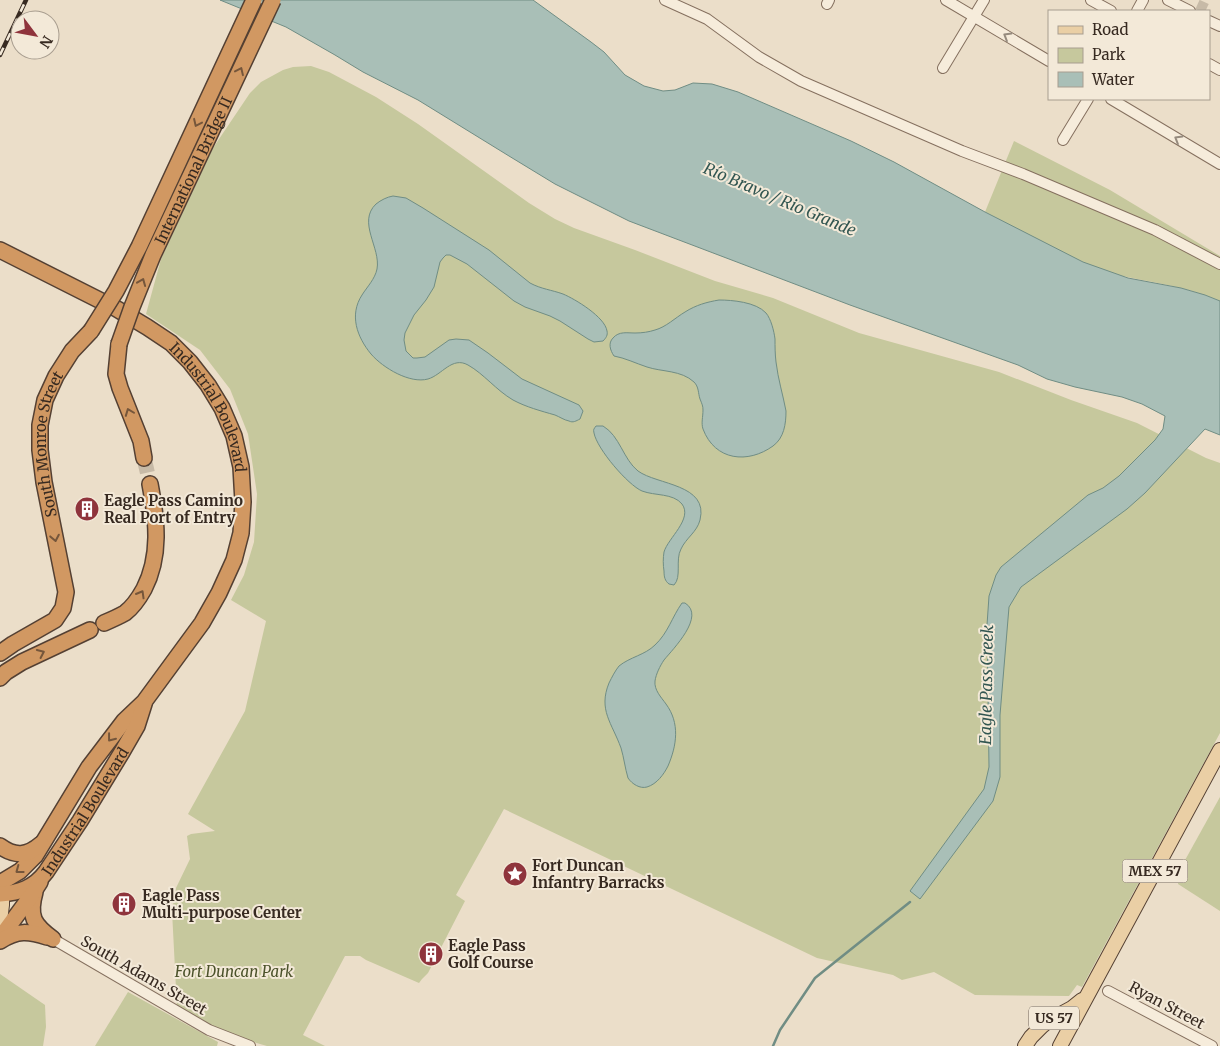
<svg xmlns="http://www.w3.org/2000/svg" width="1220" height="1046" viewBox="0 0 1220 1046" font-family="Merriweather,serif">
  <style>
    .green { fill: #c6c89d }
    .water { fill: #a9bfb7; stroke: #708d84 }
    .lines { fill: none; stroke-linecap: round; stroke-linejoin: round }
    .stream { stroke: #708d84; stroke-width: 2.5 }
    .minor-tunnel { stroke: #c7baa7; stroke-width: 10; stroke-dasharray: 10 5; stroke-linecap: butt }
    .highway-tunnel { stroke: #c7baa7; stroke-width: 15; stroke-dasharray: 15 8; stroke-linecap: butt }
    .minor-casing { stroke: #85705f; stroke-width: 12 }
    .major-casing { stroke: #544033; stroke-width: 16 }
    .highway-casing { stroke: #544033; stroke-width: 18 }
    .minor { stroke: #f6ecdb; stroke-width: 10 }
    .major { stroke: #eacfa5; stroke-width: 14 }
    .highway { stroke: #d19862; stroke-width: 15 }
    .rail-casing { stroke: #372a21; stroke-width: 4.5 }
    .rail { stroke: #f3e9d8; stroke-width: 2.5; stroke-dasharray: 8; stroke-linecap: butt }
    .highway-bridge-casing { stroke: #544033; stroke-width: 18; stroke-linecap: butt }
    .highway-bridge { stroke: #d19862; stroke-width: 15 }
    .oneway { stroke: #968b7e }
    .oneway2 { stroke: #75563b }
    .labels { text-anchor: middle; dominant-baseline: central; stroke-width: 4; stroke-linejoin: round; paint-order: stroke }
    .shield { fill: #f3e9d8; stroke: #6f6358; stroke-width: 1 }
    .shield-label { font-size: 14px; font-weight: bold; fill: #372a21 }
    .street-label { font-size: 15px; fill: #372a21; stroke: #f3e9d8 }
    .poi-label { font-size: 15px; font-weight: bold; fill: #372a21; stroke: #f3e9d8; text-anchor: start }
    .park-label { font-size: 15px; font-style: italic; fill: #4b522a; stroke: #f3e9d8 }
    .water-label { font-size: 16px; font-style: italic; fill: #325651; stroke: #f3e9d8 }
  </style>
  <rect width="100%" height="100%" fill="#ebdec9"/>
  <g class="green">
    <path d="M311,66L329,72L376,97L418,124L529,203L555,219L574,228L635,250L715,281L773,298L859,333L999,372L1071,400L1137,423L1206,458L1220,463V733L1082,987L1077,985L1069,996L975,995L934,972L902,980L893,975L817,958L504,809L456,895L465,901L428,973L422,979L419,983L366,960L360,956H345L303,1035L325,1046H267L242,1039L215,1028L177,1008L172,911L176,888L190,859L187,836L191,834L215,831L188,814L245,711L266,621L231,600L244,575L254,542L257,494L248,434L230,389L200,350L146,314L161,259L213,148L250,93L261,82L283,70L293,67Z"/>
    <path d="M1014,141L1110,190L1220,256V301C1207,296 1194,291 1180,288C1153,281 1128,279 1102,270C1061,255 1023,232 985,212Z"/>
    <path d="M1220,797V911L1178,884L1179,871Z"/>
    <path d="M0,974L45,1005L46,1027L43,1046H0Z"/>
    <path d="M128,992L218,1042L217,1046H95Z"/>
  </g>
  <g class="water">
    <path d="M220,0H533L591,42L604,52L625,75L644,86L663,91L675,90L693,83L712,84L738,92L851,141L894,162L985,212L1083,262L1128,278L1181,288L1205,295L1220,301V435L1205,429L1145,493L1127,509L1021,587L1009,607L1000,715V777L993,801L920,899L910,891L984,789L989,767L987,625L989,596L996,575L1001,567L1088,495L1103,488L1119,476L1155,440L1163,429L1165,416L1142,404L1122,397L1075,387L1047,379L1018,365L850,305L629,221L555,184L509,156L418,100L363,72L335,55L286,27Z"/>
    <path d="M393,196L406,198L423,208L489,250L530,283C541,289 552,290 563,294C575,299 605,317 607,331C608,335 606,338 603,341L594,342L588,339L560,321L550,316L525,307L514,301L467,264L450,255H446L443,258L440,262L434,287L426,300L414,315L405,333L404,340L406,351L413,358H417L425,357L449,340L456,339L469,340L488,353L522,379L579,405L583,411L580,419C576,421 573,423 569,421C564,420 560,417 555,415C541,411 526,407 513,400C496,390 484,374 468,365C452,356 442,375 428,379C410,384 383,368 371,354C357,337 349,315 362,295C367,287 375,279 377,269C381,248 357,222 376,204C381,200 387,197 393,196Z"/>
    <path d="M719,300C732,300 756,302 766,313C771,319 774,331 775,339C775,346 775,354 776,362C778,379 783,395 786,411C786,424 784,438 773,446C748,464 715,461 703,429C701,423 703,417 703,410C703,406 702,404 700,399C698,393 699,387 694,382C681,370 662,372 647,367C635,363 625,358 614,356C610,350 608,343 613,338C619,331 627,333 635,333C642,333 649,332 655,330C666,327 675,318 685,312C696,305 707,302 719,300Z"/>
    <path d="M596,426H603C620,436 623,459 638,471C657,485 709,484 700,520C697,532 686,538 681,549C675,560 682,577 674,585L669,584C665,581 664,577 664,571C663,565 663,558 664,552C668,538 693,519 682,504C673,493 655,496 642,491C628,485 597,449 594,433C593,429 594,429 596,426Z"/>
    <path d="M682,603H685C706,616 673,649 664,660C660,666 656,674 655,681C654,690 661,697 666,704C680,723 677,745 668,766C664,774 657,784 647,787C640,789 632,784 628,778C625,768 624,758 621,748C612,723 598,710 609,683C612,677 615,671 619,666C630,657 645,655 655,645C668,633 672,617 682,603Z"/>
  </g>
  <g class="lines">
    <path class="stream" d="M773,1046L780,1030L815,978L910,902"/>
    <path class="minor-tunnel" d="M1200,11L1205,0"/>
    <path class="highway-tunnel" d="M144,458L150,484"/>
    <defs>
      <g id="minor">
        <path d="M665,0L707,19L759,57L801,81L962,151L1023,174L1155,230L1220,264"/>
        <path d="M946,0L1049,61"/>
        <path d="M1091,0L1111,11"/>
        <path d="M1168,0L1190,11"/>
        <path d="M827,4L829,0"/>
        <path d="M1137,11L1143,0"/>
        <path d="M1209,21L1220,26"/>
        <path d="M1209,64L1220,70"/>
        <path d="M943,68L984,0"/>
        <path d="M1111,99L1220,164"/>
        <path d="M1063,140L1088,99"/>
        <path d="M53,939L209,1030L250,1046"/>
        <path d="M1108,991L1212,1046"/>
      </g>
      <g id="major">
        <path d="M0,921L2,905V894"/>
        <path d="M1025,1046L1031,1037L1042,1026L1048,1021L1072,1008L1082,1000"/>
        <path d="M1060,1046L1220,750"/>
      </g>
      <g id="highway">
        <path id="s1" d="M0,250L117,309L147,327L171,343L190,362L208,385L222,408L234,436L241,467L243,502L241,533L234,560L219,593L202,623L144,702L124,721L89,767L35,856L20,871L0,883"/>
        <path d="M119,344L116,374L120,388L141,441L144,458"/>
        <path d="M104,623C111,620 118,617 125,613C133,607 139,598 144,589C161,556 157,520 150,484"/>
        <path id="s2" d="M0,653L13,644L55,620L63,608L66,592L44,482L40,450V425L45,400L56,376L72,351L91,331"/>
        <path d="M0,678L6,672L22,662L90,630"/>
        <path d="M0,846C15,857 27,856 41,844"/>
        <path d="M35,892C28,917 34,925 53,939"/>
        <path id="s3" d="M0,894C19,893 34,888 46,872L80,821L122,752L137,726L144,704"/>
        <path d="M0,938L31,896L40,882"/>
        <path d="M0,941C18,930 28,931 47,937"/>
      </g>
    </defs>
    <use href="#minor" class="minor-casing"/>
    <use href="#major" class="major-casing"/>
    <use href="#highway" class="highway-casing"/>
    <use href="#minor" class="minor"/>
    <use href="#major" class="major"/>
    <use href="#highway" class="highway"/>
    <defs>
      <path id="rail" d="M0,55L26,0"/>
    </defs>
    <use href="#rail" class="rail-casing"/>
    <use href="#rail" class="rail"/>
    <defs>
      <g id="highway-bridge">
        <path d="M91,331L116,291L139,247L254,0"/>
        <path id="s4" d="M119,344L132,307L153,255L273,0"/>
      </g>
    </defs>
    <use href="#highway-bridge" class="highway-bridge-casing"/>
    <use href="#highway-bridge" class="highway-bridge"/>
  </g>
  <defs><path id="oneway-chevron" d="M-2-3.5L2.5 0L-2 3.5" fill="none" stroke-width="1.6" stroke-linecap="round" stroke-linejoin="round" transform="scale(1.25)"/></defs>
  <g class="oneway">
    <use href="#oneway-chevron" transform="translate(1007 36) rotate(-149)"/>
    <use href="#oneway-chevron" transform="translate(1178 139) rotate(-149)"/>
  </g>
  <g class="oneway2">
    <use href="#oneway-chevron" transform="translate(240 71) rotate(-65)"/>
    <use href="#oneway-chevron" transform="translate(197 123) rotate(115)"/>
    <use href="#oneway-chevron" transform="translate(142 282) rotate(-68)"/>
    <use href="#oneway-chevron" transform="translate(129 412) rotate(-111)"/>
    <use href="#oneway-chevron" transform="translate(55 538) rotate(79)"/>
    <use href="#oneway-chevron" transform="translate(141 594) rotate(-60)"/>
    <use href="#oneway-chevron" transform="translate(41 653) rotate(-25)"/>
    <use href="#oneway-chevron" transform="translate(111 738) rotate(128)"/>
    <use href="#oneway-chevron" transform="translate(19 870) rotate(143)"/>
  </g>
  <defs>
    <symbol id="building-disc" viewBox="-11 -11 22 22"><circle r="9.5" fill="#8f343c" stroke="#f3e9d8"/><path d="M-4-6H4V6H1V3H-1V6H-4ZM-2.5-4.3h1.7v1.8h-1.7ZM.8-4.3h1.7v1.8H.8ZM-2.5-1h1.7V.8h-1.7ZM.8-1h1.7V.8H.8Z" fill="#fff"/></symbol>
    <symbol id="sight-disc" viewBox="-11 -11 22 22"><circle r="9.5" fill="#8f343c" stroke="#f3e9d8"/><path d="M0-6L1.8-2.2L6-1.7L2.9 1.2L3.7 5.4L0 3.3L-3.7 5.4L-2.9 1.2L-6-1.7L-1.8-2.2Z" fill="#fff"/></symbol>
  </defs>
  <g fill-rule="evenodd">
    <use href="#building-disc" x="73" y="495" width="28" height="28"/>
    <use href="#sight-disc" x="501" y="860" width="28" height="28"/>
    <use href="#building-disc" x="110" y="890" width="28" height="28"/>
    <use href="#building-disc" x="417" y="940" width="28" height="28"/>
  </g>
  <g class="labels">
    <g class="shield">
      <rect x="1122.5" y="859.5" width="65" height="23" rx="4"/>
      <rect x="1029" y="1006.5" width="50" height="23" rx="4"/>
    </g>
    <g class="shield-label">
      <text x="1155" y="871">MEX 57</text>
      <text x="1054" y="1018">US 57</text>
    </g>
    <g class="street-label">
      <text stroke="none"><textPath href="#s4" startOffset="189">International Bridge II</textPath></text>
      <text stroke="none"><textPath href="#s1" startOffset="271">Industrial Boulevard</textPath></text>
      <text stroke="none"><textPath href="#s2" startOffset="246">South Monroe Street</textPath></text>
      <text stroke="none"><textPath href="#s3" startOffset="125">Industrial Boulevard</textPath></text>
      <text transform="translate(144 975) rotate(30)">South Adams Street</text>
      <text transform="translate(1167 1005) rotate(28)">Ryan Street</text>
    </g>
    <g class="poi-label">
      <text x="104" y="500">Eagle Pass Camino<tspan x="104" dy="17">Real Port of Entry</tspan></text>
      <text x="532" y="865">Fort Duncan<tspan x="532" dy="17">Infantry Barracks</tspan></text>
      <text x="142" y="895">Eagle Pass<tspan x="142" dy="17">Multi-purpose Center</tspan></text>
      <text x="448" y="945">Eagle Pass<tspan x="448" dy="17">Golf Course</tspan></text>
    </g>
    <g class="park-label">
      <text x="234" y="971">Fort Duncan Park</text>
    </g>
    <g class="water-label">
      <text transform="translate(780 199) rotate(23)">Río Bravo / Rio Grande</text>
      <text transform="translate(986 685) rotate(-89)">Eagle Pass Creek</text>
    </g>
  </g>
  <rect x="1048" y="10" width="162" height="90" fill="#f3e9d8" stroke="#a89d8f"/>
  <rect x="1058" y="26" width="25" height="8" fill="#eacfa5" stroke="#a89d8f"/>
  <text x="1092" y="35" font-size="15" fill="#372a21">Road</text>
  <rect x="1058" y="48" width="25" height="15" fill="#c6c89d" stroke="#a89d8f"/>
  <text x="1092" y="60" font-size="15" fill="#372a21">Park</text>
  <rect x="1058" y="72" width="25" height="15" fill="#a9bfb7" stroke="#a89d8f"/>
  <text x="1092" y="85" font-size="15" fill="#372a21">Water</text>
  <g transform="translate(35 35) rotate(122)"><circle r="24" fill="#f3e9d8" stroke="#a89d8f"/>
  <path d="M0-4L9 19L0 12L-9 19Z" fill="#8f343c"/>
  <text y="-8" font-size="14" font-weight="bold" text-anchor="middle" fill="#372a21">N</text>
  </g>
</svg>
